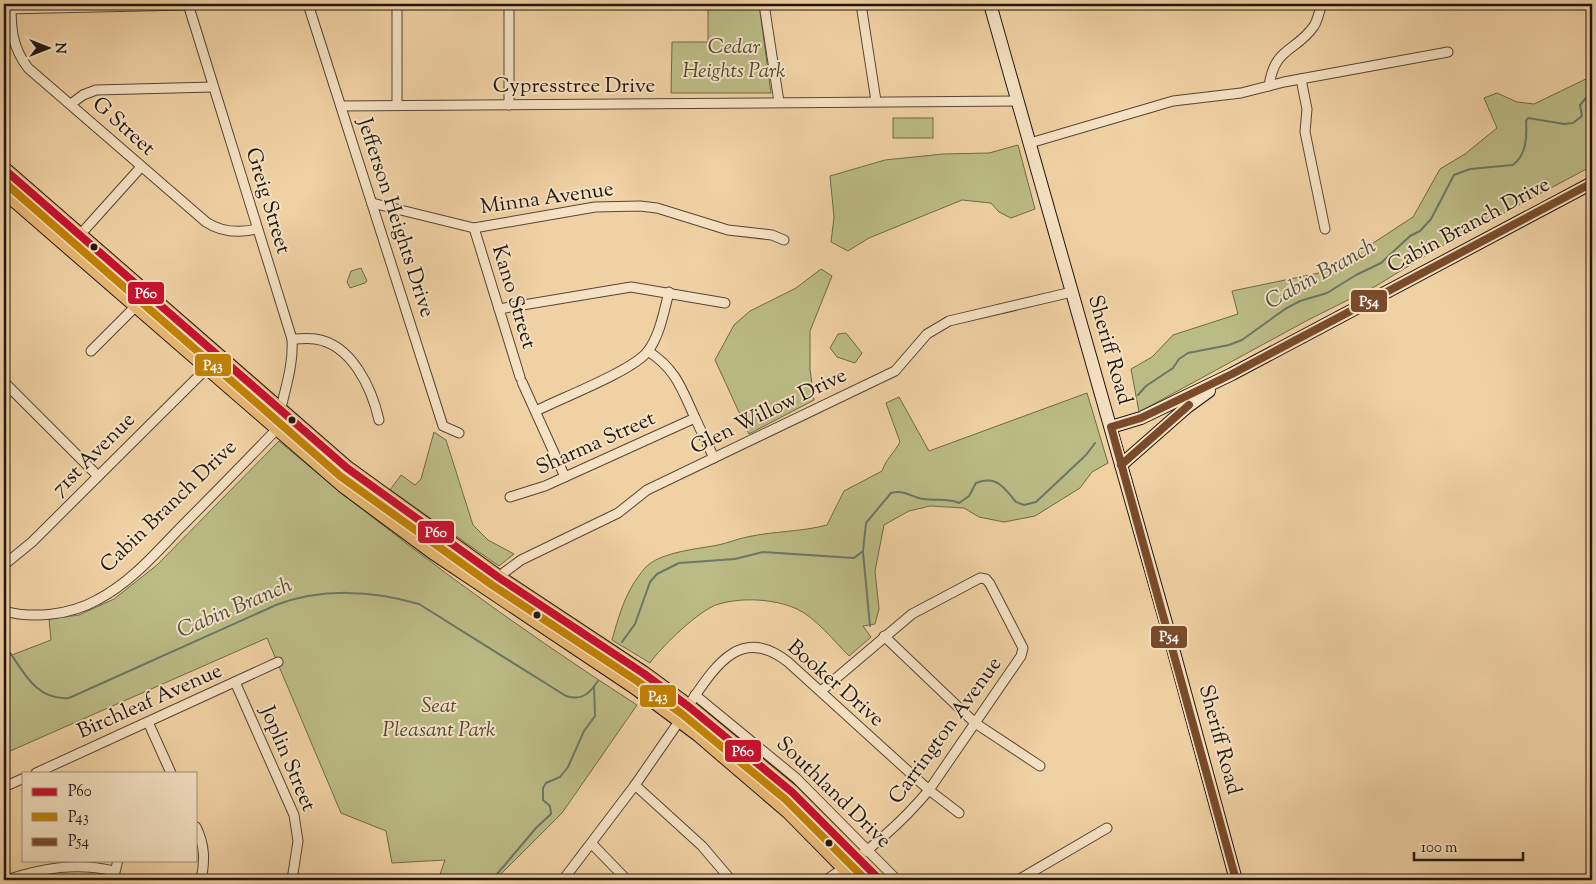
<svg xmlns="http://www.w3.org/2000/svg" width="1596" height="884" viewBox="0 0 1596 884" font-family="'Sorts Mill Goudy',serif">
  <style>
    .green { fill: #bbbb85; stroke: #6e694a }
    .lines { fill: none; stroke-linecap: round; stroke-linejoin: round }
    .stream { stroke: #6a7769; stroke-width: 2 }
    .street-casing { stroke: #554635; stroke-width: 11 }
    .secondary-casing { stroke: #211710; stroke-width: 14 }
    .primary-casing { stroke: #211710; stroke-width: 16 }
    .street { stroke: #f5e1c3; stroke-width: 9 }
    .secondary { stroke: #f5e1c3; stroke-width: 12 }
    .primary { stroke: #e8b872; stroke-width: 14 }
    .bus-1-casing { stroke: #f5e1c3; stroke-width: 11 }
    .bus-2-casing { stroke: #f5e1c3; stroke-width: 11 }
    .bus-3-casing { stroke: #f5e1c3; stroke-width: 11 }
    .bus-1 { stroke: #c8102e; stroke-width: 8 }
    .bus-2 { stroke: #c28204; stroke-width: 8 }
    .bus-3 { stroke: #7a4b2a; stroke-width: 8 }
    .bus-dot { fill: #211710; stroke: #f5e1c3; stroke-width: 2 }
    .labels { text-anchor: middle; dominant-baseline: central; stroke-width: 4; stroke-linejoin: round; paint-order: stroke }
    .park-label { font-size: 21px; font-style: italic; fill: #4f4833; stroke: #f5e1c3 }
    .street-label { font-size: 21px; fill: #211710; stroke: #f5e1c3 }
    .water-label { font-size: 22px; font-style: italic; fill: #4b4f44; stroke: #f5e1c3 }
    .line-badge { stroke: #f5e1c3; stroke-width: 2 }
    .badge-label { font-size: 14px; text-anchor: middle; font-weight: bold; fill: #fff }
  </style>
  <rect width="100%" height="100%" fill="#f0d1a3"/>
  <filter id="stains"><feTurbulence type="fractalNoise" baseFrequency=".004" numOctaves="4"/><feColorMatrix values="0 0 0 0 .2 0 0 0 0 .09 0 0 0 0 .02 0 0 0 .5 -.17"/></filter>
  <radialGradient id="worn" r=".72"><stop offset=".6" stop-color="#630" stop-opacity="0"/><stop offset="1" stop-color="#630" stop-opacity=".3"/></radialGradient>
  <g class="green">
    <path d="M708,4H759L771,93H671L672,42H708Z"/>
    <path d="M1592,76V166L1438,248L1376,286L1308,320L1139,412L1131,369L1152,357L1173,335L1238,314L1232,291L1319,273L1361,251L1413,217L1440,169L1465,154L1497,128L1484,98L1497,93L1517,102L1534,104Z"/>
    <rect x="893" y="118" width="40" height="20"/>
    <path d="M1018,145L1035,209L1011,218L999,212L991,203L962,200L869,238L848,251L831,242L834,217L830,176L885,160L943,154L989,153Z"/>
    <path d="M361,268L367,281L365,283L350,288L347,282L351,271Z"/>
    <path d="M821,269L832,276L810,331V369L814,400L749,434L715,360L734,325L750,311L796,288Z"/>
    <path d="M846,333L862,353L855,363L837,357L830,348L838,334Z"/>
    <path d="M1087,393L1108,463L1092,472L1080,488L1035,516L1004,522L979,517L964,508L930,506L909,511L884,525L875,571L879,609L875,624L863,626L871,637L849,656C835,642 815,617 797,609C775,599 743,597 719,604C701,608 660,648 650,663L612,640C620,612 626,590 645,568C659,552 698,549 718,545C728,543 737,539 747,537C774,531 801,532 827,525L844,491L882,471C886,459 894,453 900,442L886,403L899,397L929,451Z"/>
    <path d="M434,432L446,440L473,525L488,540L514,554L499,566L390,490L401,475L415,485L421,479Z"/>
    <path d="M279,441C392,537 513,625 637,705L562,813L495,880H438L445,860L392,863L386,831L341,813L267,638L8,752L4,743V658L51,640L49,619L79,615L114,599L157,565Z"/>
  </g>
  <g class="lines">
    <g class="stream">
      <path d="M1138,395L1146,386L1173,368L1179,359L1188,353L1229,345L1242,340L1285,309L1300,301L1327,293L1356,275L1381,263L1410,236L1420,231L1431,219L1454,175L1470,169L1513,165C1527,154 1527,136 1526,121L1528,118L1564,124L1573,123L1582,116L1580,105L1592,91"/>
      <path d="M863,552L870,626"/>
      <path d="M622,642L635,624L650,582L657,574L679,563L735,559L763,552L854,558L863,551L866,523L891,493C903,489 911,497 923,499C936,501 947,498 959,503L969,496L976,483C998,475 1004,488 1016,502L1024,505L1036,502L1086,455L1095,443"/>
      <path d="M4,644C22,668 34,701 69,698L276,605C321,588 372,590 419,604L566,696C582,701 589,694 598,681"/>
      <path d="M492,880L536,828L551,814L550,806L543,800V788L546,783L560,777L568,767L584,731L595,716L594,687"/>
    </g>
    <defs>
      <g id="street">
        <path d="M11,4C11,29 12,47 28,68L206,222C221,232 240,233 257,229"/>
        <path d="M308,4L443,426L459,433"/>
        <path d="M397,4V105"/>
        <path d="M509,4V105"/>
        <path d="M764,4L779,102"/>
        <path d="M861,4L876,101"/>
        <path d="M4,9L188,5"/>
        <path d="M1301,79L1307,109L1305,132L1325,229"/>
        <path d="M1269,86C1275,46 1295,53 1314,26C1318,20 1319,11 1322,4"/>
        <path d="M71,104L83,95L96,90L213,87"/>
        <path d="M341,106L1018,101"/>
        <path d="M1030,143L1173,101L1241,93L1284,82L1448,52"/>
        <path d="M372,203L474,228L595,207L640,206L657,208L728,230L772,235L784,240"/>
        <path d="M474,228L520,377"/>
        <path d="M72,251L79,236L141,167"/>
        <path d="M499,309L631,287L725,303"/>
        <path d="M292,339C300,339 308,338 315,339C352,344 372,389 379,420"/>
        <path d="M91,351L136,306"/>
        <path d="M648,351C677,370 682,390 696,420C702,433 708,445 714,458"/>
        <path d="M4,382L98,476"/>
        <path d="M522,382L565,477"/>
        <path d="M536,411C561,398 633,371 648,351C660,335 664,311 669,292"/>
        <path d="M510,497L545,486L695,418"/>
        <path d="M4,565L32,542L207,368"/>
        <path d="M490,591L498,577L521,560L618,513L647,490L895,371L927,334L949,321L1072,292"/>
        <path d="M4,611C33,619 70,615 97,600C130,583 155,554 180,528C213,495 245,462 277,429C281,398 294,371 292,339L188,4"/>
        <path d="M884,636L975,723L1040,766"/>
        <path d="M235,682L294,815L298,841L292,880"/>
        <path d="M821,691L912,614L980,578L986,579L990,584L1023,648L1021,656L929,790C900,825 864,855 826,880"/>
        <path d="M695,695L796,778L897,880"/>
        <path d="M688,706C713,670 739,623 788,662L929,790L959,813"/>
        <path d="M148,722L171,773"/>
        <path d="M36,773L278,662"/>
        <path d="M635,785L702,846L731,880"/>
        <path d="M4,787L24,778"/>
        <path d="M196,827C205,845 205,861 201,880"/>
        <path d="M592,844L627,880"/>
        <path d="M6,880C43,868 76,862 114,871"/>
        <path d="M113,880L118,860"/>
        <path d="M563,880L635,785L680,720"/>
        <path d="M1018,880L1107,828"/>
      </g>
      <g id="secondary">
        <path d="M990,4L1166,623L1236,880"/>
        <path d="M1111,427L1141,418L1232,374L1592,183"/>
        <path d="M1121,465L1187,407L1209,391"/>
      </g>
      <g id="primary">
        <path d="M4,169L347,468L498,577L643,673L688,706L792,792L880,880"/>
        <path d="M4,191L344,486L433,552L635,687L698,734L789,812L856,880"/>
      </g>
    </defs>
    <use href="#street" class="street-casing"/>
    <use href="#secondary" class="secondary-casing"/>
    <use href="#primary" class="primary-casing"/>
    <use href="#street" class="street"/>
    <use href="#secondary" class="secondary"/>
    <use href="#primary" class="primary"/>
    <defs>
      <path id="bus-1" d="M4,169L347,468L498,577L643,673L688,706L792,792L880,880"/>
      <path id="bus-2" d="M4,182L340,476L492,585L637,681L682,714L785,799L866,880"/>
      <g id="bus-3">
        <path d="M1121,465L1189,405"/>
        <path d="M1236,880L1111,427L1141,418L1232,374L1592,183"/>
      </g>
    </defs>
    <use href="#bus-1" class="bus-1-casing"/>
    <use href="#bus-2" class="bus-2-casing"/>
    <use href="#bus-3" class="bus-3-casing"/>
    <use href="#bus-1" class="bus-1"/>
    <use href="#bus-2" class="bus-2"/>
    <use href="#bus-3" class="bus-3"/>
  </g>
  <g class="bus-dot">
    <circle cx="94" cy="247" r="4.5"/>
    <circle cx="292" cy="420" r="4.5"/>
    <circle cx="537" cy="615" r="4.5"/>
    <circle cx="829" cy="843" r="4.5"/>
  </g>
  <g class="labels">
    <g class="park-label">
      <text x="734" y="48">Cedar<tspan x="734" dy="24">Heights Park</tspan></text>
      <text x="439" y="707">Seat<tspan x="439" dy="24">Pleasant Park</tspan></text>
    </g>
    <g class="street-label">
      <text x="574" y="87">Cypresstree Drive</text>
      <text transform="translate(123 127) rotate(42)">G Street</text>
      <text transform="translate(547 199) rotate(-8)">Minna Avenue</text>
      <text transform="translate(267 201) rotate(73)">Greig Street</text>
      <text transform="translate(395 218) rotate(72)">Jefferson Heights Drive</text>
      <text transform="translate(1469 226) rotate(-28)">Cabin Branch Drive</text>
      <text transform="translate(513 297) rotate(73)">Kano Street</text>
      <text transform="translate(1109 350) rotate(74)">Sheriff Road</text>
      <text transform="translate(769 412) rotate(-26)">Glen Willow Drive</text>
      <text transform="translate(596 444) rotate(-24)">Sharma Street</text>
      <text transform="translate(94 455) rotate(-45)">71st Avenue</text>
      <text transform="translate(169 507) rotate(-44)">Cabin Branch Drive</text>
      <text transform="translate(835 684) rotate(41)">Booker Drive</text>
      <text transform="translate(150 702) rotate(-24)">Birchleaf Avenue</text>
      <text transform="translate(946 731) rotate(-54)">Carrington Avenue</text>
      <text transform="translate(1219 740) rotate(75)">Sheriff Road</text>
      <text transform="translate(287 759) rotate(67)">Joplin Street</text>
      <text transform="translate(833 793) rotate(44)">Southland Drive</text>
    </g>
    <g class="water-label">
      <text transform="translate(1321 275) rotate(-29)">Cabin Branch</text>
      <text transform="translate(235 609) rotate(-23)">Cabin Branch</text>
    </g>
  </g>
  <g class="line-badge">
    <rect x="127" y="281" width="38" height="24" rx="5" fill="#c8102e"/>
    <rect x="1350" y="289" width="38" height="24" rx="5" fill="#7a4b2a"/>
    <rect x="194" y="353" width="38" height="24" rx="5" fill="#c28204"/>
    <rect x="417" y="520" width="38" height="24" rx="5" fill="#c8102e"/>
    <rect x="1150" y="625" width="38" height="24" rx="5" fill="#7a4b2a"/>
    <rect x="639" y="684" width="38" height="24" rx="5" fill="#c28204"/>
    <rect x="724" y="739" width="38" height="24" rx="5" fill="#c8102e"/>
  </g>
  <g class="badge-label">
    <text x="146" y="298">P60</text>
    <text x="1369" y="306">P54</text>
    <text x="213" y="370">P43</text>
    <text x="436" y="537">P60</text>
    <text x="1169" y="641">P54</text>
    <text x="658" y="701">P43</text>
    <text x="743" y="756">P60</text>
  </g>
  <rect width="1596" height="884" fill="none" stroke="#f0d1a3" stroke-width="20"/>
  <rect x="5" y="5" width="1586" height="874" fill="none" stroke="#211710" stroke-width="2.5"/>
  <rect x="10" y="10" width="1576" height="864" fill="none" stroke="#211710"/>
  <rect x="22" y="772" width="175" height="90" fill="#f5e1c3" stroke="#a0907b"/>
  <rect x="32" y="788" width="25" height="8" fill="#c8102e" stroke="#a0907b"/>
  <text x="68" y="796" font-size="15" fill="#211710">P60</text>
  <rect x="32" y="813" width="25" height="8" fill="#c28204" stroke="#a0907b"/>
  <text x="68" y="822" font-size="15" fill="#211710">P43</text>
  <rect x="32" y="838" width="25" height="8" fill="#7a4b2a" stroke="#a0907b"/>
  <text x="68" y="846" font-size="15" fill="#211710">P54</text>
  <g transform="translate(48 48) rotate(90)" stroke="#f5e1c3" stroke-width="4" paint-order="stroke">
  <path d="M0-4L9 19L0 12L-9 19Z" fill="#211710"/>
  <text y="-8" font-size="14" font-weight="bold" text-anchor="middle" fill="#211710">N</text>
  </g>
  <path d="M1414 852v8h109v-8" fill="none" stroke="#211710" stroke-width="2.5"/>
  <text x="1421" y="852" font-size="15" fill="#211710" stroke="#f5e1c3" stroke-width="4" paint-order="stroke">100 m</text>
  <rect width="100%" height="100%" filter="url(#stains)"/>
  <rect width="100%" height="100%" fill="url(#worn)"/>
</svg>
